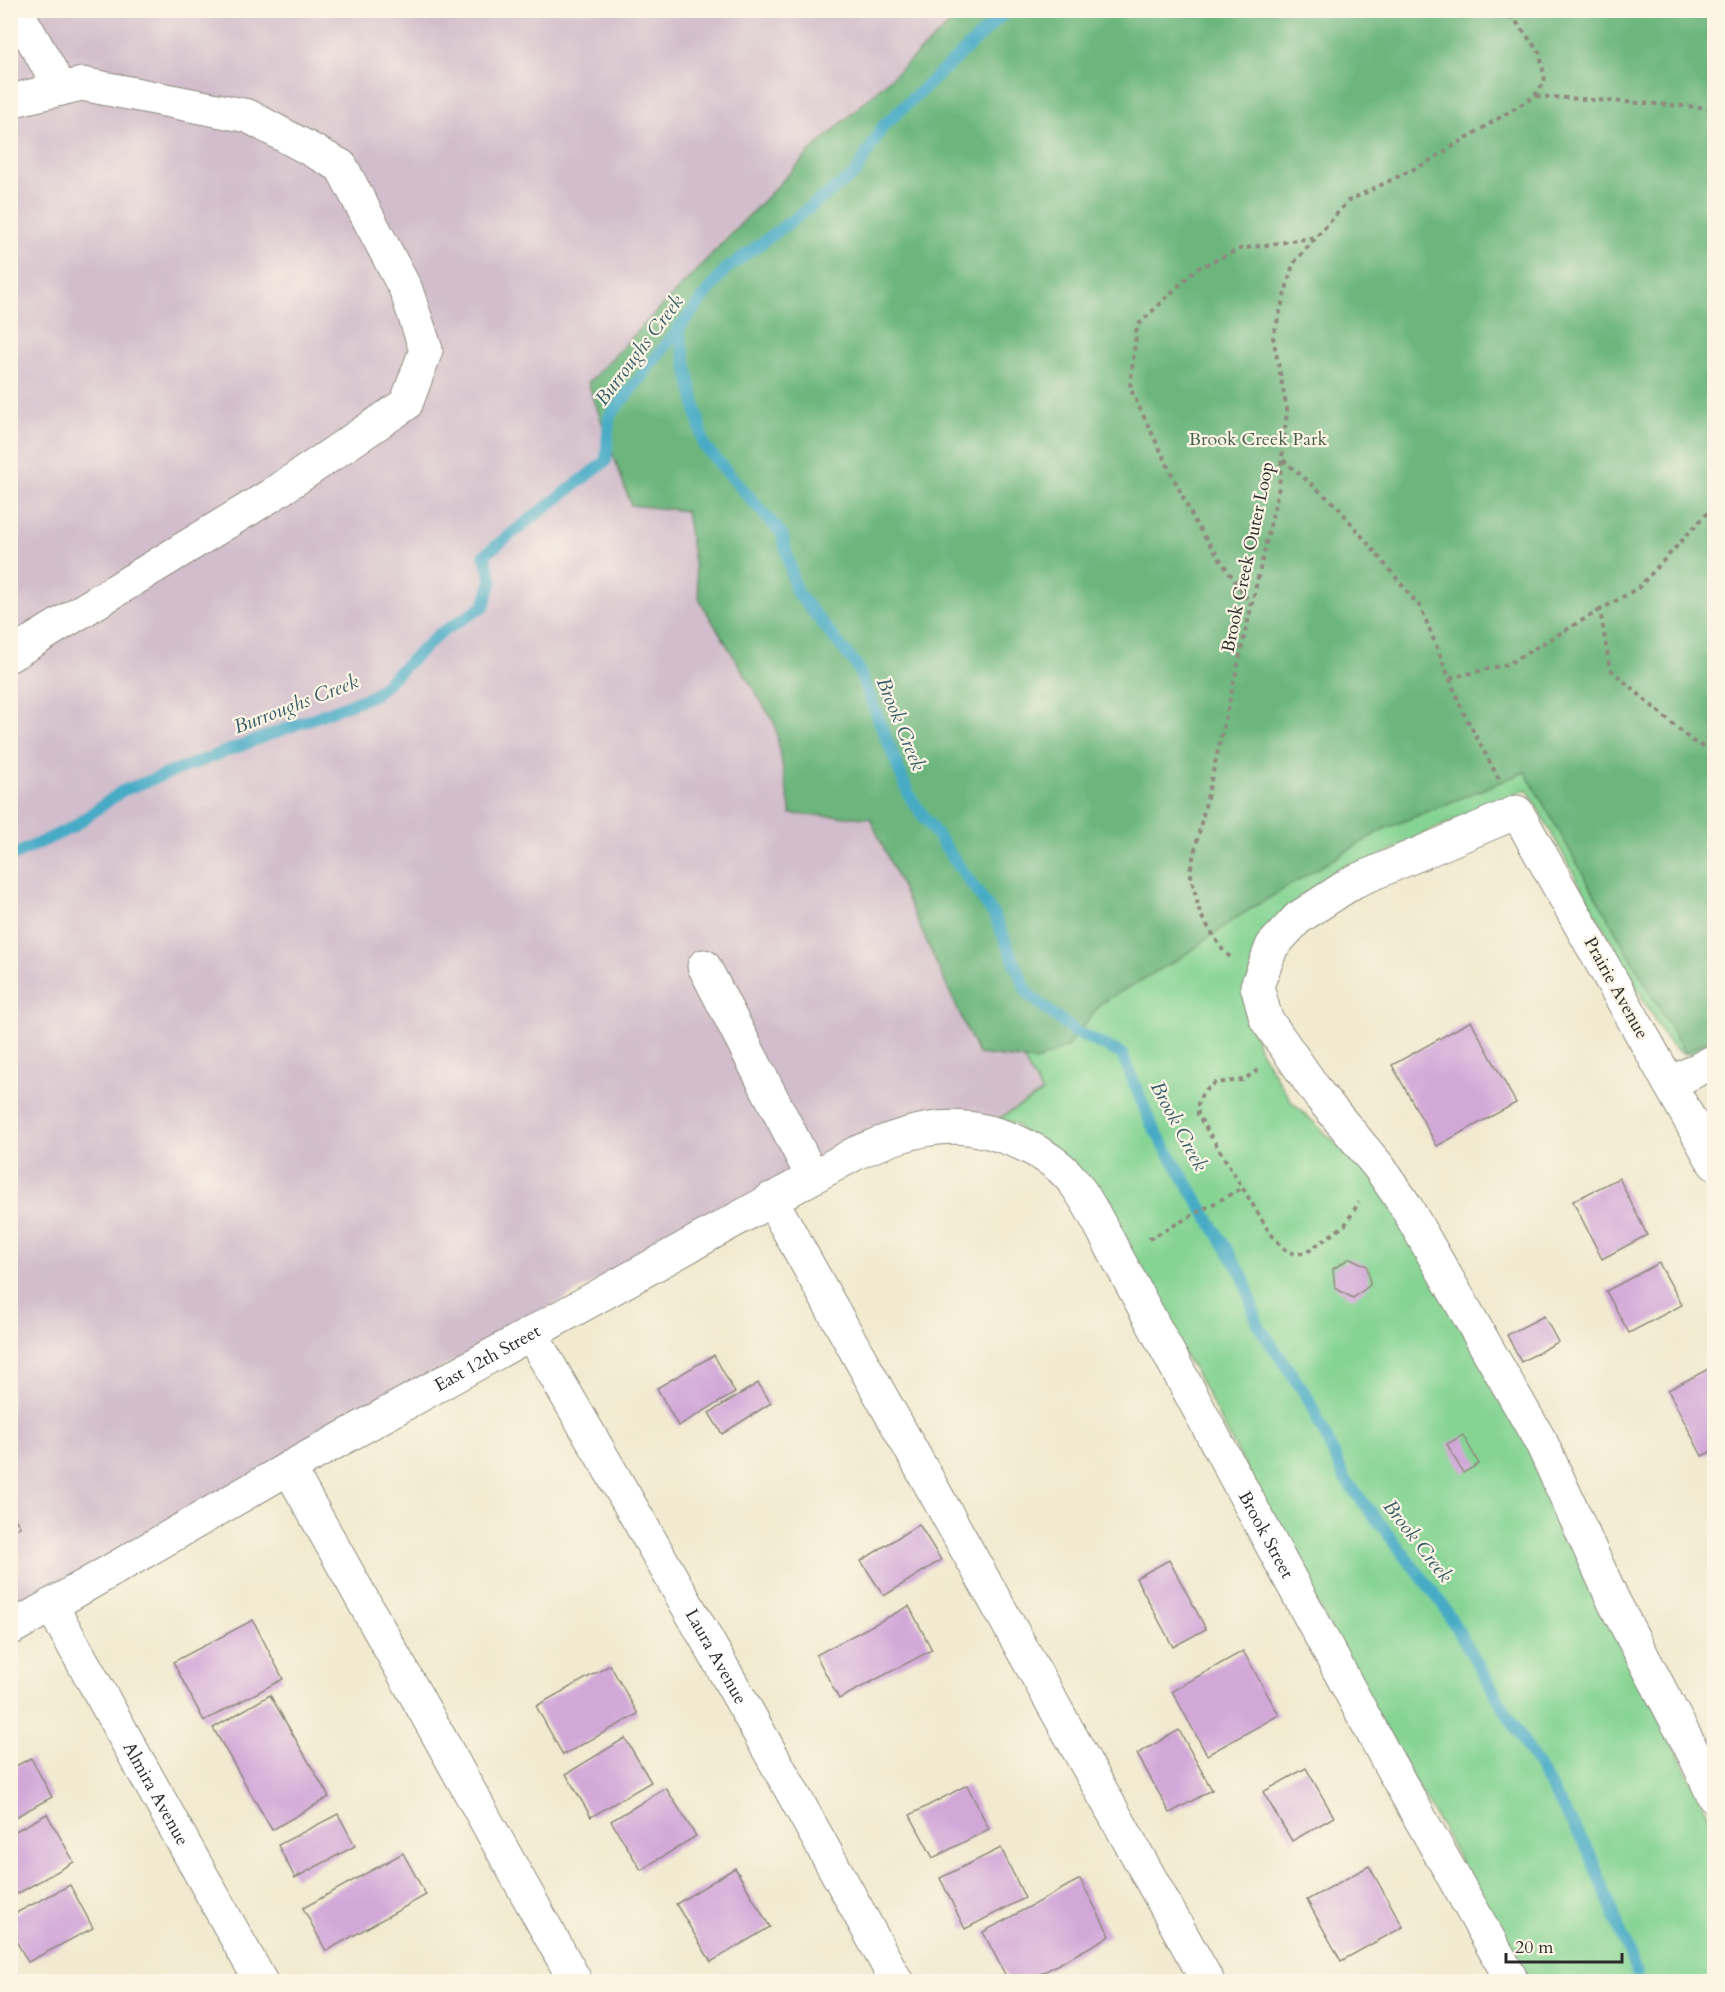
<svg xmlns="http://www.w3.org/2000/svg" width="1725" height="1992" viewBox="0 0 1725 1992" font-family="Cardo,serif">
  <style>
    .industrial { fill: #d1bdcb }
    .green { fill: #86d494; stroke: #588060; stroke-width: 1.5 }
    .forest { fill: #6cb67e; stroke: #4c7054; stroke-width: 1.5 }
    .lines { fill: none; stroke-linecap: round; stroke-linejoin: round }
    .stream { stroke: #46abc6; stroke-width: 12 }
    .building { fill: #d1a8d8 }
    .minor-casing { stroke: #8e8a7e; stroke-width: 35 }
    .path { stroke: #8e8a7e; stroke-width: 4; stroke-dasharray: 4.5 4.5; stroke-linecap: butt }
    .minor { stroke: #fff; stroke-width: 33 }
    .labels { text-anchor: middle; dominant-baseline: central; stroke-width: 4.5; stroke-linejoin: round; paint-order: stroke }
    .park-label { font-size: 18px; fill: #465e4a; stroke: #fcf5e5 }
    .street-label { font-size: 18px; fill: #2b2b2b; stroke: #fcf5e5 }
    .water-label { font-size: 20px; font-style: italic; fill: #365e69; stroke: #fcf5e5 }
  </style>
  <rect width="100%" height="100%" fill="#fcf5e5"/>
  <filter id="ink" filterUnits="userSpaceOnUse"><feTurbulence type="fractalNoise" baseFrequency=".0167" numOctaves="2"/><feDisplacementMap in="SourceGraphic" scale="12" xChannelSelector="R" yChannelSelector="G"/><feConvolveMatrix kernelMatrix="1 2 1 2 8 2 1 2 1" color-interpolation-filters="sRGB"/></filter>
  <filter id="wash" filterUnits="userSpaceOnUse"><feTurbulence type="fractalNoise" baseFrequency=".008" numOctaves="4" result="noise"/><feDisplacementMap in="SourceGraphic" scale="24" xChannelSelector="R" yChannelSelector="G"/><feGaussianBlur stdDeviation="1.35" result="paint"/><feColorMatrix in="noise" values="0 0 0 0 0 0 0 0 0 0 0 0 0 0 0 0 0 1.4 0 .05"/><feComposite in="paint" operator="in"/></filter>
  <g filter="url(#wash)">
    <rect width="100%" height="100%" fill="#f1ead0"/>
    <path class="industrial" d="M11,11H1082L670,420L1043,1094L999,1118L975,1113L936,1110L912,1114L884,1123L854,1136L11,1610Z"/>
    <path class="green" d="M1714,11V1044C1687,1058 1681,1059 1662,1033L1527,789L1434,829L1368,862L1246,990L1248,1015L1260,1051L1291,1101L1387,1191L1531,1449L1599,1594L1714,1826V1981H1529L1357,1680L1194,1369L1017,1125L999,1118L1042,1093L669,420Z"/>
    <path class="forest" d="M964,11H1714V1037L1685,1053L1525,772L1382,830L1239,916L1180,958L1101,1003L1067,1047L1036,1061L978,1054L870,818L791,814L775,724L700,601L686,511L631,505L588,383L810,152Z"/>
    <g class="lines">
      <g class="stream">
        <path d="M678,327L704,446L782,534L796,591L857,666L910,797L995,917L1028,994L1074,1031L1122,1054L1151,1124L1243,1276L1258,1325L1308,1398L1345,1479L1441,1602L1589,1852L1637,1973"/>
        <path d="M10,857L73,827L122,791L374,695L439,634L484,606L492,580L484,555L606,461L609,417L725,270L855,174L883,126L1008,10"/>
      </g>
    </g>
    <g id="blocks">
      <g class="building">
        <path d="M1471,1021L1516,1103L1437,1146L1392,1065Z"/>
        <path d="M1619,1178L1647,1235L1602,1259L1573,1201Z"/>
        <path d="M1350,1258L1367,1266L1370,1285L1353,1298L1335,1288L1333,1269Z"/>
        <path d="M1659,1263L1682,1305L1629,1333L1606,1291Z"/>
        <path d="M1544,1316L1558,1342L1521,1362L1507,1335Z"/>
        <path d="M714,1355L735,1393L678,1426L657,1388Z"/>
        <path d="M1714,1366V1450L1702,1456L1668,1390Z"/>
        <path d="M758,1383L771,1403L722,1434L709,1413Z"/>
        <path d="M1463,1435L1479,1464L1463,1473L1447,1444Z"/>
        <path d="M10,1509L20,1527L10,1532Z"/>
        <path d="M919,1524L941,1560L884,1596L861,1561Z"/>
        <path d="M1169,1560L1206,1629L1173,1647L1136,1578Z"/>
        <path d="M909,1606L932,1650L839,1699L816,1655Z"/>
        <path d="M253,1620L283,1679L204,1721L173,1662Z"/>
        <path d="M1243,1651L1279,1715L1207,1755L1172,1691Z"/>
        <path d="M610,1665L638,1714L563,1755L536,1706Z"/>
        <path d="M270,1695L329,1797L272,1830L213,1728Z"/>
        <path d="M1179,1730L1212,1790L1170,1813L1137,1754Z"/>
        <path d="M625,1738L651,1782L591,1817L566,1774Z"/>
        <path d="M31,1758L52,1797L10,1820V1769Z"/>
        <path d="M1306,1768L1334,1817L1292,1841L1263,1792Z"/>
        <path d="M967,1785L989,1829L933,1858L910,1815Z"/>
        <path d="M666,1788L696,1836L641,1870L611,1821Z"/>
        <path d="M47,1814L74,1862L17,1894L10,1883V1834Z"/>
        <path d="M338,1814L355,1846L295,1878L278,1845Z"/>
        <path d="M1001,1848L1025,1898L965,1929L940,1878Z"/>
        <path d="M403,1853L426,1895L326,1951L303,1908Z"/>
        <path d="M1369,1866L1403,1927L1341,1961L1307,1900Z"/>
        <path d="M735,1868L770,1927L711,1962L676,1904Z"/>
        <path d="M1080,1879L1110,1936L1026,1982H1009L983,1932Z"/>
        <path d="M70,1885L93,1928L28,1962L10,1930V1916Z"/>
        <path d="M772,1976L775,1982H762Z"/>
      </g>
    </g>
  </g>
  <g filter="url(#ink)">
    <use href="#blocks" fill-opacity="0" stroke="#8e8a7e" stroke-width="1.5"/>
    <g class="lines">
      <defs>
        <g id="minor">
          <path d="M16,10L61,89"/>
          <path d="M10,101L82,84L248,116L341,166L406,290L426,350L406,404L270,496L10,655"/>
          <path d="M704,966L812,1176"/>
          <path d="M1670,1084L1714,1061"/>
          <path d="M1714,1163L1517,812L1353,882L1298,918L1272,946L1257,986L1266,1019L1319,1095L1379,1167L1405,1205L1542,1444L1614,1602L1695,1756L1714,1797"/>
          <path d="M771,1199L1208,1982"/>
          <path id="s1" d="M531,1334C656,1548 778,1764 897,1982"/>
          <path d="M289,1468L576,1982"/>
          <path id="s2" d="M51,1605L261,1982"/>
          <path id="s3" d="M10,1629L289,1468L856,1153C919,1126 962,1115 1026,1146C1045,1155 1064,1168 1076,1185C1092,1207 1104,1233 1117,1257L1390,1765L1513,1982"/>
        </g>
      </defs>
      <use href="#minor" class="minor-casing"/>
      <g class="path">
        <path d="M1536,96L1714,108"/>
        <path d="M1283,460L1337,506L1421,608L1463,712L1500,781"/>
        <path d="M1714,506L1638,588L1600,610L1610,669L1692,741L1714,752"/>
        <path d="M1252,606L1196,524L1130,388L1137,326L1196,269L1240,249L1317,237"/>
        <path d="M1450,678L1508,664L1600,610"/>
        <path d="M1230,957L1222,949L1200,914L1190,871L1279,487L1287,410L1273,337L1293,264L1348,201L1424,164L1535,96L1545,81L1540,53L1514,19L1497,10"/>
        <path d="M1258,1070L1243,1080L1215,1083L1203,1092L1198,1103V1115L1270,1233L1286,1251L1296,1254L1307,1252L1345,1225L1359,1202"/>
        <path d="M1149,1239L1242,1188"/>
      </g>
      <use href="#minor" class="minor"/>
    </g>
  </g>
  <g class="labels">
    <g class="park-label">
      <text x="1258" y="439">Brook Creek Park</text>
    </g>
    <g class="street-label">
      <text transform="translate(1248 557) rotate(-78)">Brook Creek Outer Loop</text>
      <text transform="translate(1616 988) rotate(61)">Prairie Avenue</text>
      <text stroke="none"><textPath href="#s3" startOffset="549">East 12th Street</textPath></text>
      <text stroke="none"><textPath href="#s3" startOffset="1610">Brook Street</textPath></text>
      <text stroke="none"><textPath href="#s1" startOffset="372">Laura Avenue</textPath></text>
      <text stroke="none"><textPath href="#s2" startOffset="216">Almira Avenue</textPath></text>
    </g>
    <g class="water-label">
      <text transform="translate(639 350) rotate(-53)">Burroughs Creek</text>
      <text transform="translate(296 704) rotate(-21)">Burroughs Creek</text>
      <text transform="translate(901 724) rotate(68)">Brook Creek</text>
      <text transform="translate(1179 1126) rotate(62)">Brook Creek</text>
      <text transform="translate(1418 1541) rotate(52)">Brook Creek</text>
    </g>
  </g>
  <rect width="1725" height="1992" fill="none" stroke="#fcf5e5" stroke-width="36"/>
  <path d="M1506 1953v9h116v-9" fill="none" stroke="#2b2b2b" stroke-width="3"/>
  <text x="1515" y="1953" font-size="18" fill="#2b2b2b" stroke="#fcf5e5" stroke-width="4.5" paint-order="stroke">20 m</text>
</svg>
